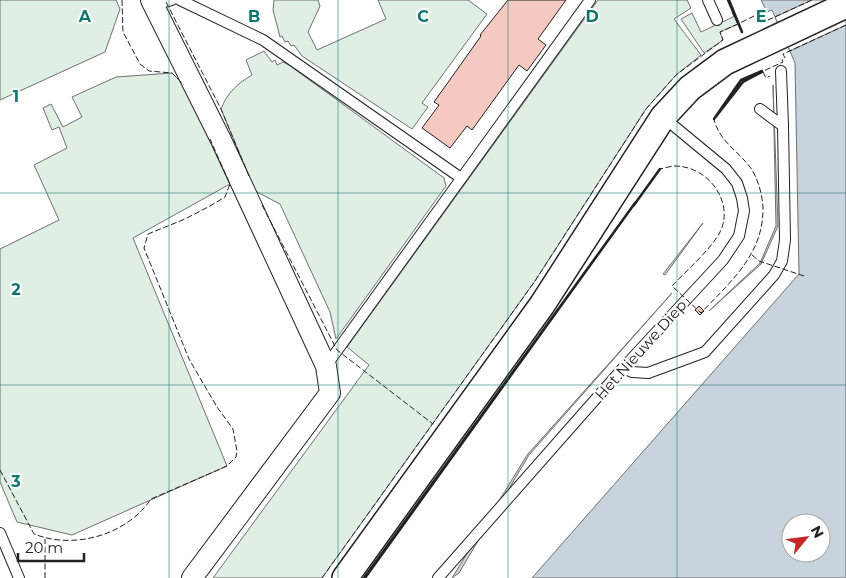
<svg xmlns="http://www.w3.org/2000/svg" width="846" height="578" font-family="Montserrat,sans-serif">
<rect width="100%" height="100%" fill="#fff"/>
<!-- green -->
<g fill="#e0efe3" stroke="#6f6f6f">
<path d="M0,0H116L120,9L105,52L0,100Z"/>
<path d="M274,0H318L320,6L308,32L317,50L386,19L378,0H468L487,14L422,103L428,107L412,129L302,56L294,45L291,46L288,41L285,42L282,36L280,37L273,10Z"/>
<path d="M598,0H687L691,8L674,19L701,55L676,75L646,109L535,281L322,578H213L369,365L347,347Z"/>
<path d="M692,13L701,32L735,16L738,24L720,32L723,40L704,53L681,19Z"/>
<path d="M264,51L272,62L275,60L277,65L283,62L289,65L444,178L446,186L336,339L330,312L280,204L255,191L221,109C227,93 238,83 252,75L246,60Z"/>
<path d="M172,73L187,88L230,184L133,238L227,466L72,535L17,522L0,482V249L59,220L34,165L67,148L59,127L52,130L43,108L51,104L63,127L82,117L72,97L116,77Z"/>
</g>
<!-- water -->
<g fill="#c7d3dd" stroke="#6f6f6f" fill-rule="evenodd">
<path d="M761,0H841L846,11V578H532L799,274L795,63L772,10L767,12ZM791,523H821V553H791Z"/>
<path d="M773,85L778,226L761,264L709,311L760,263L776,226Z"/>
<path d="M703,223L665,275L663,274Z"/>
<path d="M672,293L529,455L459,573L452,578L527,455Z"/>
</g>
<!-- pier -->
<path fill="#fff" stroke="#6f6f6f" d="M812,0H841L846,11V25L790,51L775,17Z"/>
<!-- building -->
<g fill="#f3c9c0" stroke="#222">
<path d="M508,0H566L538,39L546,45L527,71L519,65L472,130L467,126L450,148L422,128L439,105L434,102L481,36L480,35Z"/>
<path d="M699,306L704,311L700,315L695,310Z"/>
</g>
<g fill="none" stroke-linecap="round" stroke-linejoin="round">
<defs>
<g id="service">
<path d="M180,0L263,40L461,178"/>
<path d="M708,0L717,20"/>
<path d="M153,5L172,0"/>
<path d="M781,71L783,126"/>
<path d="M326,366L590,0"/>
<path d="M623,368L632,372L648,373L705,352L774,275L782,261L785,240L783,126L760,109"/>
<path d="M0,533L19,578"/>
<path d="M438,578L623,368L723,260L739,236L744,211L742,198L737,183L726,169L663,117"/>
</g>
<path id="minor" d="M151,0L221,140L326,366L330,393L192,578"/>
<path id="tertiary" d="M345,578L542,305L663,117L690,88L725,62L846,5"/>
</defs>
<!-- service casing -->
<use href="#service" stroke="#222" stroke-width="12"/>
<!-- minor casing -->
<use href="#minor" stroke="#222" stroke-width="22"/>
<!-- tertiary casing -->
<use href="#tertiary" stroke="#222" stroke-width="28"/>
<!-- service -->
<use href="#service" stroke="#fff" stroke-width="10"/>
<!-- minor -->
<use href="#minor" stroke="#fff" stroke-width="20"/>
<!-- tertiary -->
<use href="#tertiary" stroke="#fff" stroke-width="25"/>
<!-- fence -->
<g stroke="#222" stroke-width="1" stroke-dasharray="6 2.5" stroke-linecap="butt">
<path d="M122,0L123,32L140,64L149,71L172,73L184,85"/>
<path d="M166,2L221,109L249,176"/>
<path d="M732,12L738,24L764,11"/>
<path d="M764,12L768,20L812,0"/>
<path d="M763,72L766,78L770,76"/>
<path d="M262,205L337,350L433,424"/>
<path d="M752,255L759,261L804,276"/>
<path d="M0,470L34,534C74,550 127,535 151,499L227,466L236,457L237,451L233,429L217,407L189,359L144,248L148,234L185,219L210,206L225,197L230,184L210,139"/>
<path d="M45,578V539"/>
<path d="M322,578L535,281L646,109L676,75L723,40L720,32L738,24"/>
<path d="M365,578L660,169C665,168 671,166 675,166C709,166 736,204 719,234C709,251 686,271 672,286L701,313C731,281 764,254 763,207C762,194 758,178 750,167C737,150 719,141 714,119L742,81L783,62L782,60L785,58L783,54L846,25"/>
</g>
<!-- wall -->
<g stroke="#222" stroke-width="2.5">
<path d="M728,0L742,32L729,0"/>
<path d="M762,71V72L743,82L714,119L741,80Z"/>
<path d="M634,205L660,169"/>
<path d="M364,578L635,203L365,578"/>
</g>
</g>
<!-- grid -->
<path fill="none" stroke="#0f766e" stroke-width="1" stroke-opacity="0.55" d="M169,0V578M338,0V578M508,0V578M677,0V578M0,193H846M0,385H846"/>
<g text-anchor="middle" stroke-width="4" stroke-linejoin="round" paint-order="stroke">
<!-- street labels -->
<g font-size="15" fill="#222" stroke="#fff">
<text transform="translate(641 350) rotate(-48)" y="5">Het Nieuwe Diep</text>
</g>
</g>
<g font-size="16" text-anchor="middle" font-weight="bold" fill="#0f766e" stroke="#fff" stroke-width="4" stroke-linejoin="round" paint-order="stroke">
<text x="85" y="22">A</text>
<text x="254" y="22">B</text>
<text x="423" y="22">C</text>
<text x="592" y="22">D</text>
<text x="761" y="22">E</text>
<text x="16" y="102">1</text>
<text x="16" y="295">2</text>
<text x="16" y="487">3</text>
</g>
<!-- north arrow -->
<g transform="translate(806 538) rotate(61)"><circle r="24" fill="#ffffff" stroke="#a7a7a7"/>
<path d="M0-4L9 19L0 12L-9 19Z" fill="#c62828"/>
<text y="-8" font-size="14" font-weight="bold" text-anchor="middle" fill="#222222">N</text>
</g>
<!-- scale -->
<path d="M18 553v8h66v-8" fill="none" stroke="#222222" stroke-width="2.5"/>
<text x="25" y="553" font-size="15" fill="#222222" stroke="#ffffff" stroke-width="4" paint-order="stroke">20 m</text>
</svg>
